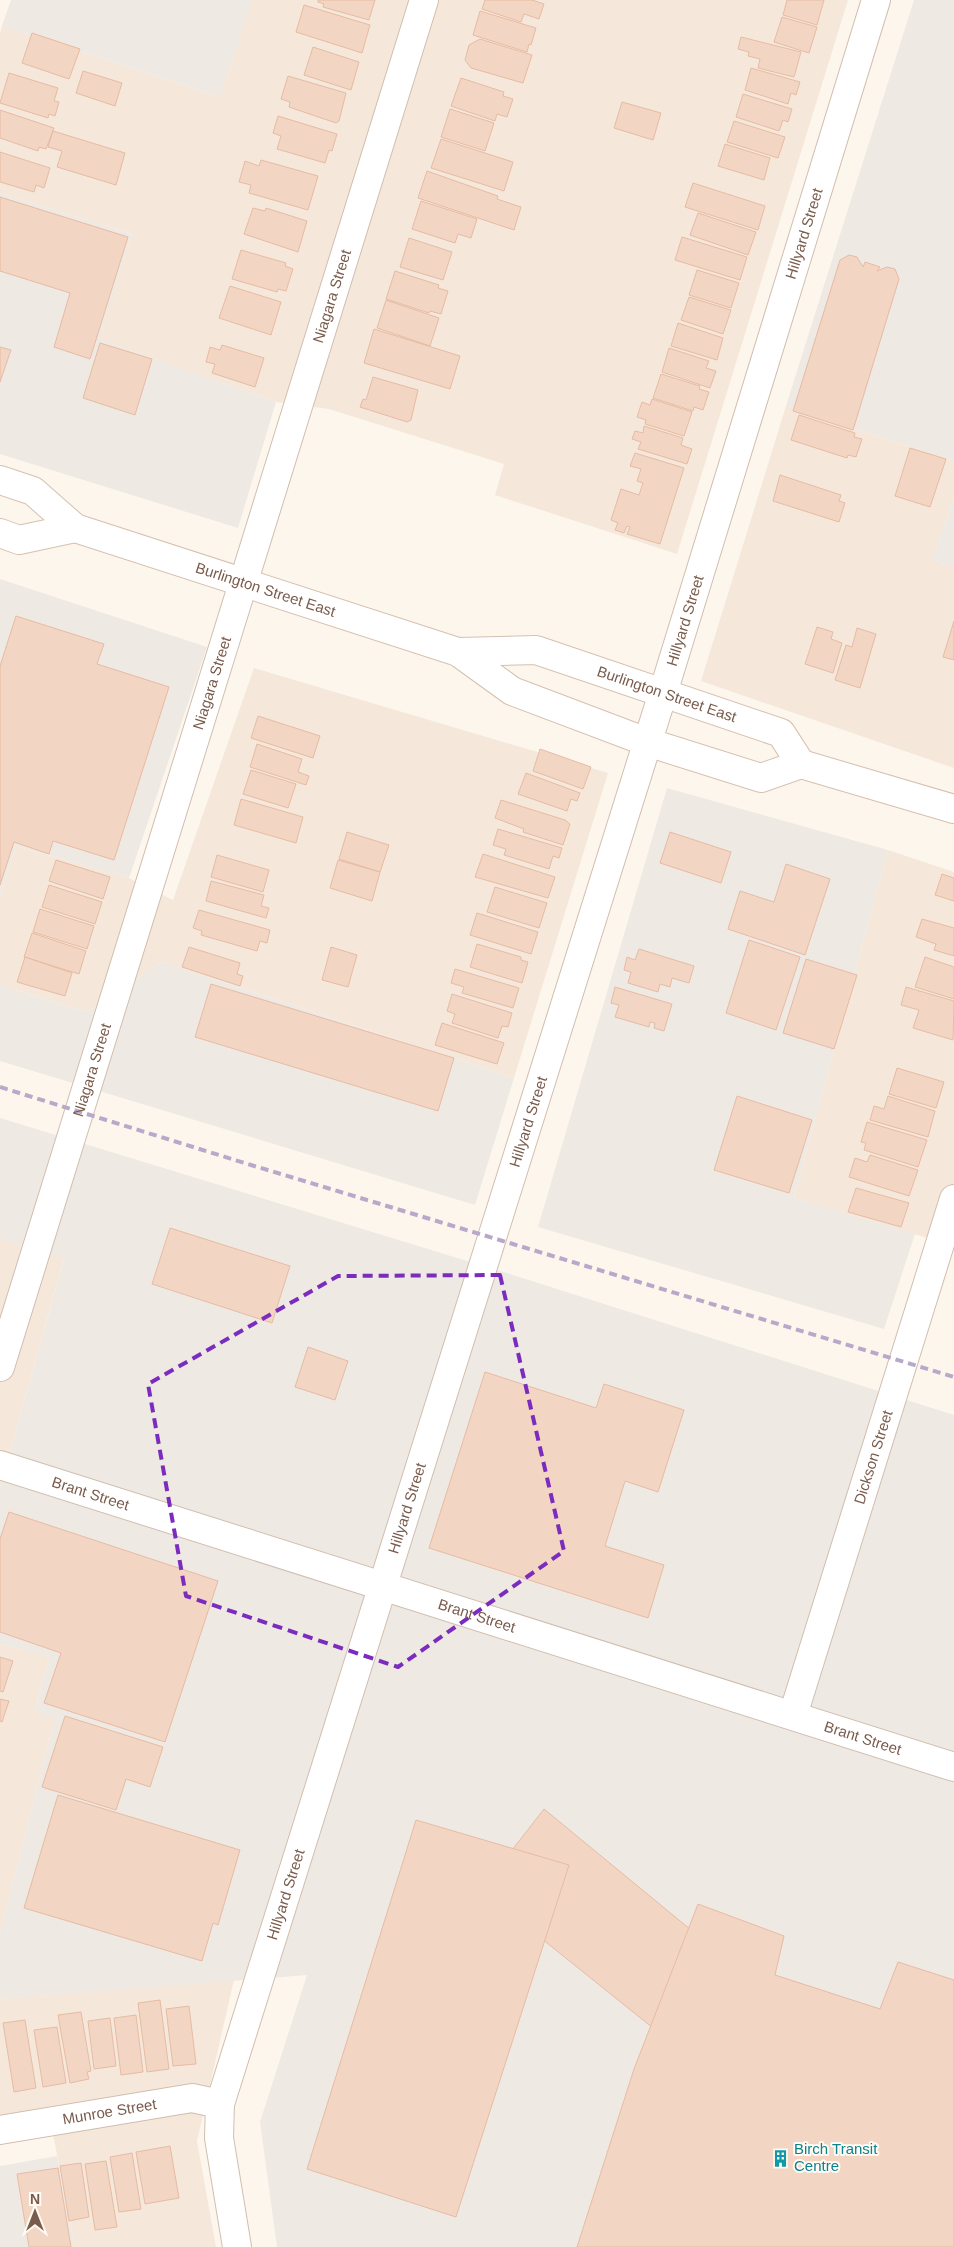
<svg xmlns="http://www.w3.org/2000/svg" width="954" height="2247" font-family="Arial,sans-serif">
<rect width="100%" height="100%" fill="#fdf6ec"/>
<!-- residential -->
<g fill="#f5e8da">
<path d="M252,0H848L677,554L495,495L504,464L329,409L276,402L98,339L132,234L0,193V34L2,26L220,97Z"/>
<path d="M786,406L954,461V496L932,560L954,567V768L701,681Z"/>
<path d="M254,668L608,773L514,1078L162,962L87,1012L0,985V896L16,846L129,878L173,900Z"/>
<path d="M888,850L954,872V1246L794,1198Z"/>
<path d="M0,1239L64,1258L0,1487Z"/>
<path d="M0,1644L49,1656L35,1710L55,1718L0,1933Z"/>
<path d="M234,1980L197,2141L216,2247H75L48,2108L0,2115V1999Z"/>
</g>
<!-- industrial -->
<g fill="#efe9e4">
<path d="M11,0H252L220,97L2,26Z"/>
<path d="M914,0H954V461L786,406Z"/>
<path d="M0,193L132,234L99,339L276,402L238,528L0,454Z"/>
<path d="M954,496V567L932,560Z"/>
<path d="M0,579L207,647L129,878L16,846L0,896Z"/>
<path d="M667,788L888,850L794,1198L915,1234L884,1329L538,1227Z"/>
<path d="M162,962L514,1078L475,1205L0,1061V985L87,1012Z"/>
<path d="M0,1118L513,1275L954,1415V2247H277L260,2122L307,1975L0,1999V1933L55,1718L35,1711L49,1656L0,1644V1487L64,1259L0,1239Z"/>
<path d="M57,2156L75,2247H0V2166Z"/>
</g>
<!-- building -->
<g fill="#f3d5c3" stroke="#e6bba3">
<path d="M318,0H375L369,20L323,7L324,4L318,2Z"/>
<path d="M485,0H532L544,4L539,19L524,14L521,22L482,9Z"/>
<path d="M787,0H824L817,25L783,15Z"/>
<path d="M304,5L370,25L362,53L296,32Z"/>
<path d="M480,11L536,28L531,45L529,44L527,52L473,35Z"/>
<path d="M782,17L817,27L809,53L774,42Z"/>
<path d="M32,33L80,49L69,79L22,63Z"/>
<path d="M741,37L801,52L794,77L758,68L760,59L748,56L749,52L738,49Z"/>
<path d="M480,39L532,55L523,83L471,68L465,60L469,45Z"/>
<path d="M313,47L359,62L351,90L304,75Z"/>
<path d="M751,68L800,82L796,95L791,93L788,104L745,90Z"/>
<path d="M83,71L122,83L115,106L76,93Z"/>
<path d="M9,73L58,88L54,101L59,102L55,116L49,114L48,118L0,103Z"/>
<path d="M288,76L346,93L339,121L336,123L289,107L290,102L281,99Z"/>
<path d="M461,78L504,92L503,96L513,99L507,117L497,114L495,121L451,106Z"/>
<path d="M743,94L792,109L788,122L783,120L779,131L736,117Z"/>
<path d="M622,102L661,113L653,140L614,128Z"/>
<path d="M450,109L494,123L485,151L441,137Z"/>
<path d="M0,110L54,128L46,149L39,147L38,151L0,138Z"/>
<path d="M278,116L337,134L332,151L329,150L325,163L277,149L281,136L273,133Z"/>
<path d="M734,121L785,137L778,158L727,142Z"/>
<path d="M53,131L125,153L116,185L57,167L62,151L48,147Z"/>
<path d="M441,139L513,162L504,191L431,168Z"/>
<path d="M725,144L770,158L764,180L718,166Z"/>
<path d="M0,152L50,168L44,188L36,185L34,192L0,182Z"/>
<path d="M261,160L318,176L308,210L249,193L251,185L239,182L245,161L259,166Z"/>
<path d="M427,171L498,196L497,199L521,207L514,230L418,198Z"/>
<path d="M693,183L765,206L758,230L685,207Z"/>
<path d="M0,197L128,237L90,359L54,347L70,293L0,271Z"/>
<path d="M421,201L477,219L471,238L458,234L455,243L412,229Z"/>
<path d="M253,208L265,211L266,208L307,221L298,252L244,234Z"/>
<path d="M698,213L756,232L748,255L690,235Z"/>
<path d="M682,237L747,257L740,280L675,260Z"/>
<path d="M409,238L452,252L443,280L400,267Z"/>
<path d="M241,250L286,263L285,266L293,269L286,291L278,289L277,292L232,279Z"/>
<path d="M849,255L857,257L863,267L865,262L880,267L877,271L887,267L895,269L899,279L853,430L793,411L840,260Z"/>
<path d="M697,270L739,283L731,308L689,295Z"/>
<path d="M395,271L439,285L438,288L448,291L441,314L430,311L429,313L386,299Z"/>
<path d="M230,286L281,302L271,335L219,318Z"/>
<path d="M689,297L731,310L723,334L681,320Z"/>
<path d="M386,300L439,318L430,346L377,328Z"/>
<path d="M678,323L723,338L717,360L671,346Z"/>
<path d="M374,329L460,356L450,389L364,363Z"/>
<path d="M100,343L152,359L135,415L83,398Z"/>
<path d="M222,345L264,358L255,387L212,373L215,364L206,362L210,347L220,350Z"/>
<path d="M0,347L11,350L0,382Z"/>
<path d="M669,348L709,361L706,368L716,371L710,388L662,372Z"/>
<path d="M661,374L700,386L699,389L709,392L703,410L694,407L693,411L653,398Z"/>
<path d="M373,377L418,390L411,420L407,422L360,407L363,399L366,400Z"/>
<path d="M652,399L692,412L684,436L645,424L646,420L637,417L642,402L650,405Z"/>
<path d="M799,415L855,433L854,437L862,439L856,457L848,455L847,458L791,440Z"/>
<path d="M644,426L683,438L681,445L692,449L687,464L638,449L641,442L632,439L635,431L643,433Z"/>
<path d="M910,448L946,459L930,507L895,496Z"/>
<path d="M635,453L684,468L660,544L627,534L630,527L627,526L624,533L615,530L618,523L611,520L621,489L639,495L643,483L637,481L641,469L630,466Z"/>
<path d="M780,475L841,495L839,501L845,503L839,522L773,501Z"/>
<path d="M16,616L104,644L97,664L169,687L114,860L53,841L49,854L14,842L0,885V666Z"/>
<path d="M954,621V660L943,657Z"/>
<path d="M817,627L833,632L831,639L842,643L833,673L805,664Z"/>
<path d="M857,628L876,634L860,688L835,680L846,645L852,647Z"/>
<path d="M258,716L320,736L313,758L251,738Z"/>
<path d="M257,744L302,759L298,772L309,776L306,785L250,767Z"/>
<path d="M540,749L591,767L583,789L533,771Z"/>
<path d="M251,770L296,784L288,808L243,794Z"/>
<path d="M526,773L580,793L577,801L571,799L567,811L518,794Z"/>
<path d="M241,799L303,817L296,843L234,825Z"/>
<path d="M501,800L565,820L570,824L563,845L523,832L524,829L495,818Z"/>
<path d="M498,829L562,848L559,858L553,856L549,869L504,855L506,849L493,845Z"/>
<path d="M347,832L389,845L380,872L339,859Z"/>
<path d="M670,832L731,852L721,883L660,863Z"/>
<path d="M483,854L555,877L548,898L475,877Z"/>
<path d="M217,855L269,870L263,892L211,877Z"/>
<path d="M56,860L110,877L103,899L49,881Z"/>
<path d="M338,860L380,872L372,901L330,888Z"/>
<path d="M786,864L830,879L805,955L728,929L740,891L774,902Z"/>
<path d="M942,874L954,878V901L935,895Z"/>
<path d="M211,881L264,895L261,906L269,908L266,918L206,901Z"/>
<path d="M49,885L102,902L95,924L42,907Z"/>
<path d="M495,887L547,903L539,928L487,912Z"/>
<path d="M40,909L94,926L87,949L33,932Z"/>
<path d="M199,910L270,930L267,943L260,941L257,951L201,935L202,931L193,928Z"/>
<path d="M477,913L538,932L531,954L470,935Z"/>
<path d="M922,919L954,928V956L934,950L936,944L916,937Z"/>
<path d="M32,933L86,951L79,974L24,957Z"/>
<path d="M749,940L800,957L776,1030L726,1013Z"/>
<path d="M477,944L521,957V960L528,962L522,983L470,967Z"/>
<path d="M189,947L240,963L237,974L243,976L240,986L182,967Z"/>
<path d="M331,947L357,955L348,987L322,980Z"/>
<path d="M639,949L694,966L689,983L672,978L670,987L660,984L658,992L628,983L631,972L624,970L627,957L635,960Z"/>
<path d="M25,957L72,973L65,996L17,982Z"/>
<path d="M925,957L954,967V999L915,987Z"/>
<path d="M806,959L857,975L834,1049L783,1033Z"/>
<path d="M455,969L519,988L513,1008L462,993L464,987L451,983Z"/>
<path d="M211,984L454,1058L438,1111L195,1037Z"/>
<path d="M615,987L672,1004L664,1031L654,1028L655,1023L650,1022L649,1027L615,1017L619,1005L611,1003Z"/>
<path d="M906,987L954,1001L953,1040L913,1028L919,1010L901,1005Z"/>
<path d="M452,994L512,1013L508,1027L502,1026L498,1038L452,1023L455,1014L447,1011Z"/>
<path d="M442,1023L504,1043L497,1064L435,1045Z"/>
<path d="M897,1068L944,1082L936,1108L889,1094Z"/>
<path d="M737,1096L812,1120L789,1193L714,1170Z"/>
<path d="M888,1096L935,1111L928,1137L870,1120L874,1106L884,1109Z"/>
<path d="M867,1122L927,1140L918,1167L864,1150L866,1143L861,1142Z"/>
<path d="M870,1155L918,1170L909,1196L849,1177L855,1158L867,1162Z"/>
<path d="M856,1188L909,1203L901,1227L848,1212Z"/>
<path d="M170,1228L290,1266L272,1323L152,1284Z"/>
<path d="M308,1347L348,1361L335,1400L295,1387Z"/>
<path d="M485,1372L596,1408L604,1384L684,1410L658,1492L625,1481L605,1546L664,1565L648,1618L429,1548Z"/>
<path d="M9,1512L218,1581L165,1742L44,1703L61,1653L0,1632V1539Z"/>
<path d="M0,1657L13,1661L3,1692L0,1691Z"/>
<path d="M0,1699L9,1701L2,1722L0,1721Z"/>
<path d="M65,1716L163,1747L150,1787L126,1779L116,1810L42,1787Z"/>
<path d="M58,1795L240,1850L218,1925L213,1923L202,1961L24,1908Z"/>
<path d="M544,1809L860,2069L800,2146L481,1890Z"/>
<path d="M416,1820L569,1865L456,2217L307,2169Z"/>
<path d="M698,1904L784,1936L775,1975L880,2009L898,1962L954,1980V2247H577L634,2069Z"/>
<path d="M160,2000L169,2069L147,2072L138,2003Z"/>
<path d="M189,2006L196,2064L173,2066L166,2009Z"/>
<path d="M81,2012L91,2071L87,2072L89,2079L70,2083L58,2015Z"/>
<path d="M136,2015L143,2072L121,2075L114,2018Z"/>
<path d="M110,2018L116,2066L94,2069L88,2021Z"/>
<path d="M25,2020L36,2088L14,2092L3,2023Z"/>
<path d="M57,2027L66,2083L43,2087L34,2030Z"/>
<path d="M170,2146L179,2198L145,2204L136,2152Z"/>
<path d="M132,2153L141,2209L119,2212L110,2157Z"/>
<path d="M106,2161L117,2227L95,2230L85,2164Z"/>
<path d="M81,2163L89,2217L69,2221L60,2166Z"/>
<path d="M58,2168L71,2247H29L17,2174Z"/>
</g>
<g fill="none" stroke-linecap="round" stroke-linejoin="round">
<defs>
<g id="minor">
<path id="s1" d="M0,1367L424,0"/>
<path id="s2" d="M0,1465L954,1767"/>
<path id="s3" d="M793,1715L954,1199"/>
<path id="s4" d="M0,2130L192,2098L220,2104"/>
<path id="s5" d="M237,2247L219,2138L220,2104L663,693L876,0"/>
</g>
<g id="secondary">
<path id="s6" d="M0,480L33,491L75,528L458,652L512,691L647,742L761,778L801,764L954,809"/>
<path d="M0,533L19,540L75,528"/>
<path id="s7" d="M458,652L536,650L781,733L801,764"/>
</g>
</defs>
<!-- minor casing -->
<use href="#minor" stroke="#d1beb0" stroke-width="30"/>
<!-- secondary casing -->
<use href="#secondary" stroke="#d6c0b0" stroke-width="30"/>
<!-- minor -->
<use href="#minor" stroke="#fff" stroke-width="28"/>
<!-- secondary -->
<use href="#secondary" stroke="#fff" stroke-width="28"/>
<!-- rail -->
<path stroke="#b9a8c9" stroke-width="4" stroke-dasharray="8 5" stroke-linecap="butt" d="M0,1087L251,1165L954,1377"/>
</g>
<!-- marked area -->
<path fill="none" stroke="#7b2cbf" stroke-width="4" stroke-dasharray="10 6" stroke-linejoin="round" d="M500,1275L564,1551L398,1667L186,1596L148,1384L338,1276Z"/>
<!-- icons -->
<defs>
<symbol id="building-bare" viewBox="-9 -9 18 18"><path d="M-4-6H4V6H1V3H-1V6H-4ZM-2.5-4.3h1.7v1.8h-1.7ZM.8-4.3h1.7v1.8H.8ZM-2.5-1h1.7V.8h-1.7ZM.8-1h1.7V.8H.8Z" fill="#0f9aa8" stroke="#fffaf3" stroke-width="2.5" paint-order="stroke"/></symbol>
</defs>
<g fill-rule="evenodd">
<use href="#building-bare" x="768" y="2146" width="25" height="25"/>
</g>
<g text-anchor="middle" stroke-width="4" stroke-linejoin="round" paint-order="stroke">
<!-- street labels -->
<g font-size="15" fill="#7a5c4d" stroke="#fffaf3">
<text dy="5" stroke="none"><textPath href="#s5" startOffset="2104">Hillyard Street</textPath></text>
<text dy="5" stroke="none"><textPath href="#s1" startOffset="1121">Niagara Street</textPath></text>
<text dy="5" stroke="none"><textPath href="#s6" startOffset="291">Burlington Street East</textPath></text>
<text dy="5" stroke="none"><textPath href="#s5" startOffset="1699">Hillyard Street</textPath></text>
<text dy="5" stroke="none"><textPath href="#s1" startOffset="716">Niagara Street</textPath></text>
<text dy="5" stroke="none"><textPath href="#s7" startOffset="216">Burlington Street East</textPath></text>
<text dy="5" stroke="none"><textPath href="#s1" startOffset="311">Niagara Street</textPath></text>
<text dy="5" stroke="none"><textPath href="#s5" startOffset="1174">Hillyard Street</textPath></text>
<text dy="5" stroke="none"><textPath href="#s3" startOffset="270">Dickson Street</textPath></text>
<text dy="5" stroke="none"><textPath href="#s2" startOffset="95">Brant Street</textPath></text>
<text dy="5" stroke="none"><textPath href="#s5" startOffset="769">Hillyard Street</textPath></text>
<text dy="5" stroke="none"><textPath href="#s2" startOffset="500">Brant Street</textPath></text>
<text dy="5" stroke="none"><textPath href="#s2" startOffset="905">Brant Street</textPath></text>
<text dy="5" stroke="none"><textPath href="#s5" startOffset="364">Hillyard Street</textPath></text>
<text dy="5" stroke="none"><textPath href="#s4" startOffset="111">Munroe Street</textPath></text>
</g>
<!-- culture labels -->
<g font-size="15" fill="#0d838f" stroke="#fffaf3" text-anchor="start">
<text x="794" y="2154">Birch Transit<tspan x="794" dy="17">Centre</tspan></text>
</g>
</g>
<!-- north arrow -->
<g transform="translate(35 2212)" stroke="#fffaf3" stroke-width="4" paint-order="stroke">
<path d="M0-4L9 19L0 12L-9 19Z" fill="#7a5c4d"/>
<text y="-8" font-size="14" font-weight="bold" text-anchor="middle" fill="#7a5c4d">N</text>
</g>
</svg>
